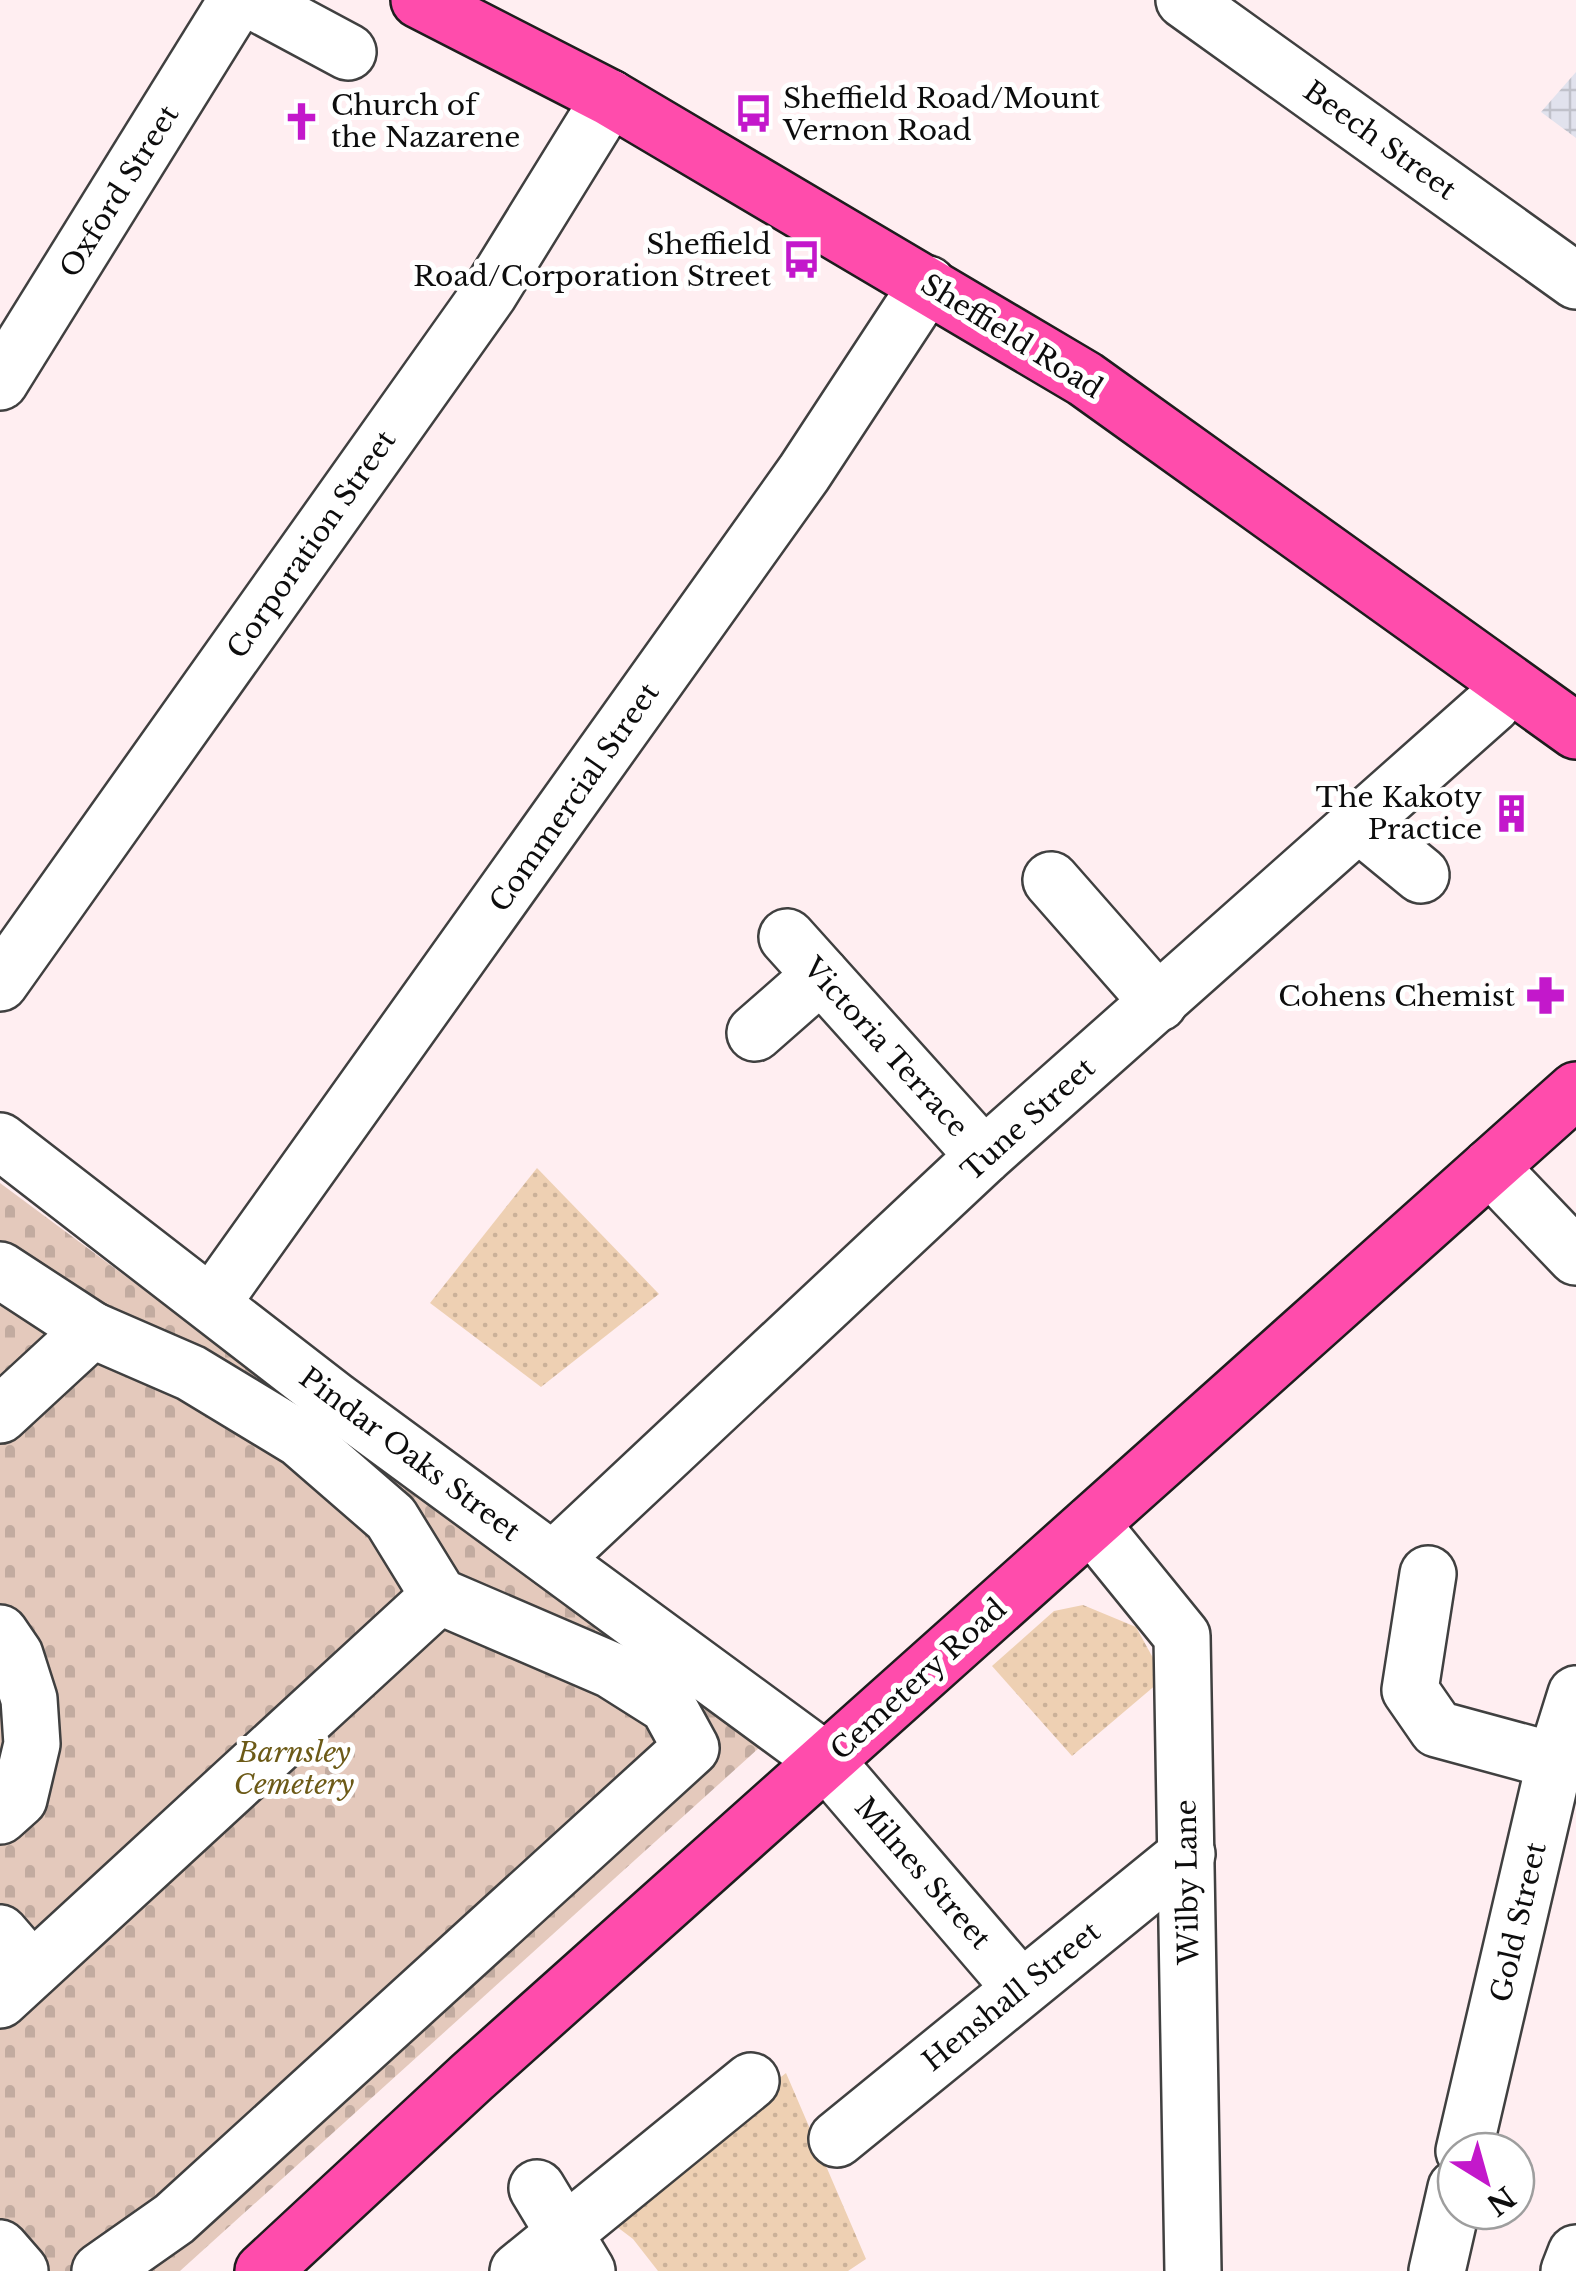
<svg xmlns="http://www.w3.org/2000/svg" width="1576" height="2271" font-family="'Libre Baskerville',serif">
<defs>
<pattern id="industrial-grid" width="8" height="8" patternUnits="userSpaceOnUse" patternTransform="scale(2.5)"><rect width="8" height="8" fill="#e1e2ed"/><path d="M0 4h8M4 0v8" fill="none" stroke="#c0c1ca"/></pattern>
<pattern id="grass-dots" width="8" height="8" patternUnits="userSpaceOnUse" patternTransform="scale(2.5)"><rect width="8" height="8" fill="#eed0b3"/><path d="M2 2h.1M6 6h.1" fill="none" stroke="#cbb199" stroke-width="1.8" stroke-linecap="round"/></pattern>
<pattern id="cemetery-stones" width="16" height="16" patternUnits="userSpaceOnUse" patternTransform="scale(2.5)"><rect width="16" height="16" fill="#e4c9bc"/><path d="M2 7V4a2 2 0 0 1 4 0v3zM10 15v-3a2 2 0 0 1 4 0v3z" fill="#c2aba0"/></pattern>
</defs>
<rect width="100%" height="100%" fill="#ffeef1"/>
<!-- industrial -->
<path fill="url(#industrial-grid)" d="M1576,72V138L1541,112Z"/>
<!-- grass -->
<g fill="url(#grass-dots)">
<path d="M537,1168L659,1294L541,1387L430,1303Z"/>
<path d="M1083,1605L1136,1627L1164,1678L1072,1756L992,1666L1054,1611Z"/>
<path d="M786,2073L866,2259L848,2271H658L633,2239L604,2217Z"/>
</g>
<!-- cemetery -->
<path fill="url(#cemetery-stones)" d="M0,1183L760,1747L180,2271H0Z"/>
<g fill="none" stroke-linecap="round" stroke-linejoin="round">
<defs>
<g id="minor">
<path d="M251,0L348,52"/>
<path d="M1184,0L1576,281"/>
<path d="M0,382L237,0"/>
<path d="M1359,824L1421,875"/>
<path d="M1051,880L1159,1003"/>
<path d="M787,937L984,1156"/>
<path d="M0,983L489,294L610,98"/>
<path d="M755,1033L821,975"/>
<path d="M0,1141L336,1401L826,1761L1020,1987"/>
<path d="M1490,1167L1576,1257"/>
<path d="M0,1270L92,1330L0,1415"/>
<path d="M212,1303L804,473L928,284"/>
<path d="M92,1330L191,1373L300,1439L391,1518L439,1596L611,1670L668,1706L691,1748L174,2219L100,2271"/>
<path d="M1091,1524L1182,1636L1193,2271"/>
<path d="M553,1560L984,1156L1492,705L1508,684"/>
<path d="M1428,1574L1410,1690L1437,1729L1555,1761"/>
<path d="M0,1633L15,1655L29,1699L32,1744L19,1799L0,1816"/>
<path d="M0,1933L32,1970"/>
<path d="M0,2000L439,1596"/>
<path d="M837,2139L1187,1854"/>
<path d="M1464,2151L1555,1761L1576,1694"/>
<path d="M537,2188L587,2271"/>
<path d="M0,2248L20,2271"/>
<path d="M518,2271L751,2081"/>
<path d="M1437,2271L1456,2188"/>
<path d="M1569,2271L1576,2253"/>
</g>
<g id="highway">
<path d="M419,0L610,98L1085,379L1576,731"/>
<path d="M263,2271L472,2077L1576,1090"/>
</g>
</defs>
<!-- minor casing -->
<use href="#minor" stroke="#404040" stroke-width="60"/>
<!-- highway casing -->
<use href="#highway" stroke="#1e1e1e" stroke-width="60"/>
<!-- minor -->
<use href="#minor" stroke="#fff" stroke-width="55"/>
<!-- highway -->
<use href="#highway" stroke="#ff4cac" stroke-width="55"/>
</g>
<!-- icons -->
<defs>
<symbol id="bus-bare" viewBox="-9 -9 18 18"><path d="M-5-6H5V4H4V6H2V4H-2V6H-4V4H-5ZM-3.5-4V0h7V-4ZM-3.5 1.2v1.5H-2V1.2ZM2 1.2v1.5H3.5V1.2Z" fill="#c318cb" stroke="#fff" stroke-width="2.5" paint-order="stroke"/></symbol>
<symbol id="church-bare" viewBox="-9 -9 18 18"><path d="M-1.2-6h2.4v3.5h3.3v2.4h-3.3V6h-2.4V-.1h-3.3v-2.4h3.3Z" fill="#c318cb" stroke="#fff" stroke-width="2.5" paint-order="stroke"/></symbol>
<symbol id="building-bare" viewBox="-9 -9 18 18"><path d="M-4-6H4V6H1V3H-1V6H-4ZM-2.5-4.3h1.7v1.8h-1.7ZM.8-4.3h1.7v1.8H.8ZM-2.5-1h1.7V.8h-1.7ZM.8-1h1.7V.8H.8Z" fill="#c318cb" stroke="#fff" stroke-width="2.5" paint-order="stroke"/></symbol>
<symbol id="pharmacy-bare" viewBox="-9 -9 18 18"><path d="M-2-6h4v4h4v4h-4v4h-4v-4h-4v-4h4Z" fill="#c318cb" stroke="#fff" stroke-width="2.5" paint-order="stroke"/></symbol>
</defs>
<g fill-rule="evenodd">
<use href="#bus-bare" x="726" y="86" width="55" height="55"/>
<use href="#church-bare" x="274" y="94" width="55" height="55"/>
<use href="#bus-bare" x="774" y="232" width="55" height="55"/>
<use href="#building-bare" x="1484" y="786" width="55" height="55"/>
<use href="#pharmacy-bare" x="1518" y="968" width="55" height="55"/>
</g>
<g text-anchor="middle" stroke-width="10" stroke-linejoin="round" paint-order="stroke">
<!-- poi labels -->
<g font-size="28" fill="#0d0d0d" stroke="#fff" text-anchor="end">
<text x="783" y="108" text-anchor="start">Sheffield Road/Mount<tspan x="783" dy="32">Vernon Road</tspan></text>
<text x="331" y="115" text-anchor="start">Church of<tspan x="331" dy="32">the Nazarene</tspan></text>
<text x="771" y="254">Sheffield<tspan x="771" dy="32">Road/Corporation Street</tspan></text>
<text x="1482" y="807">The Kakoty<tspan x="1482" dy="32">Practice</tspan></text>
<text x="1515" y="1006">Cohens Chemist</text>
</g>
<!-- street labels -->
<g font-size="28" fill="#0d0d0d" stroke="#fff">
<text transform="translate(1380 140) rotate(36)" y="10">Beech Street</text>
<text transform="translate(119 191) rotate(-58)" y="10">Oxford Street</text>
<text transform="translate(1012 336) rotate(32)" y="10">Sheffield Road</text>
<text transform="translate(311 544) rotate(-55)" y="10">Corporation Street</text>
<text transform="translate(574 797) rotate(-55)" y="10">Commercial Street</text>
<text transform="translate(886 1047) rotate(48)" y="10">Victoria Terrace</text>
<text transform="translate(1028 1119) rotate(-42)" y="10">Tune Street</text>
<text transform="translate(410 1454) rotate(37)" y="10">Pindar Oaks Street</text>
<text transform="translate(918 1679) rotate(-42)" y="10">Cemetery Road</text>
<text transform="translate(923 1873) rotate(49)" y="10">Milnes Street</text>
<text transform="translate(1187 1882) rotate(-91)" y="10">Wilby Lane</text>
<text transform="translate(1518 1922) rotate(-77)" y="10">Gold Street</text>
<text transform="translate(1011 1996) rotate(-39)" y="10">Henshall Street</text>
</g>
<!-- park labels -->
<g font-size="28" font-style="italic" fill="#6c5a17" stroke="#fff">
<text x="294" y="1762">Barnsley<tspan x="294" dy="32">Cemetery</tspan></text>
</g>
</g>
<!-- north arrow -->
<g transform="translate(1486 2181) rotate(143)"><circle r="48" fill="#ffffff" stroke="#9e9e9e" stroke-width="2.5"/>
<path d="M0-8L18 38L0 25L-18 38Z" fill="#c318cb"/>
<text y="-15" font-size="28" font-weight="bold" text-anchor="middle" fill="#0d0d0d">N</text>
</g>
</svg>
